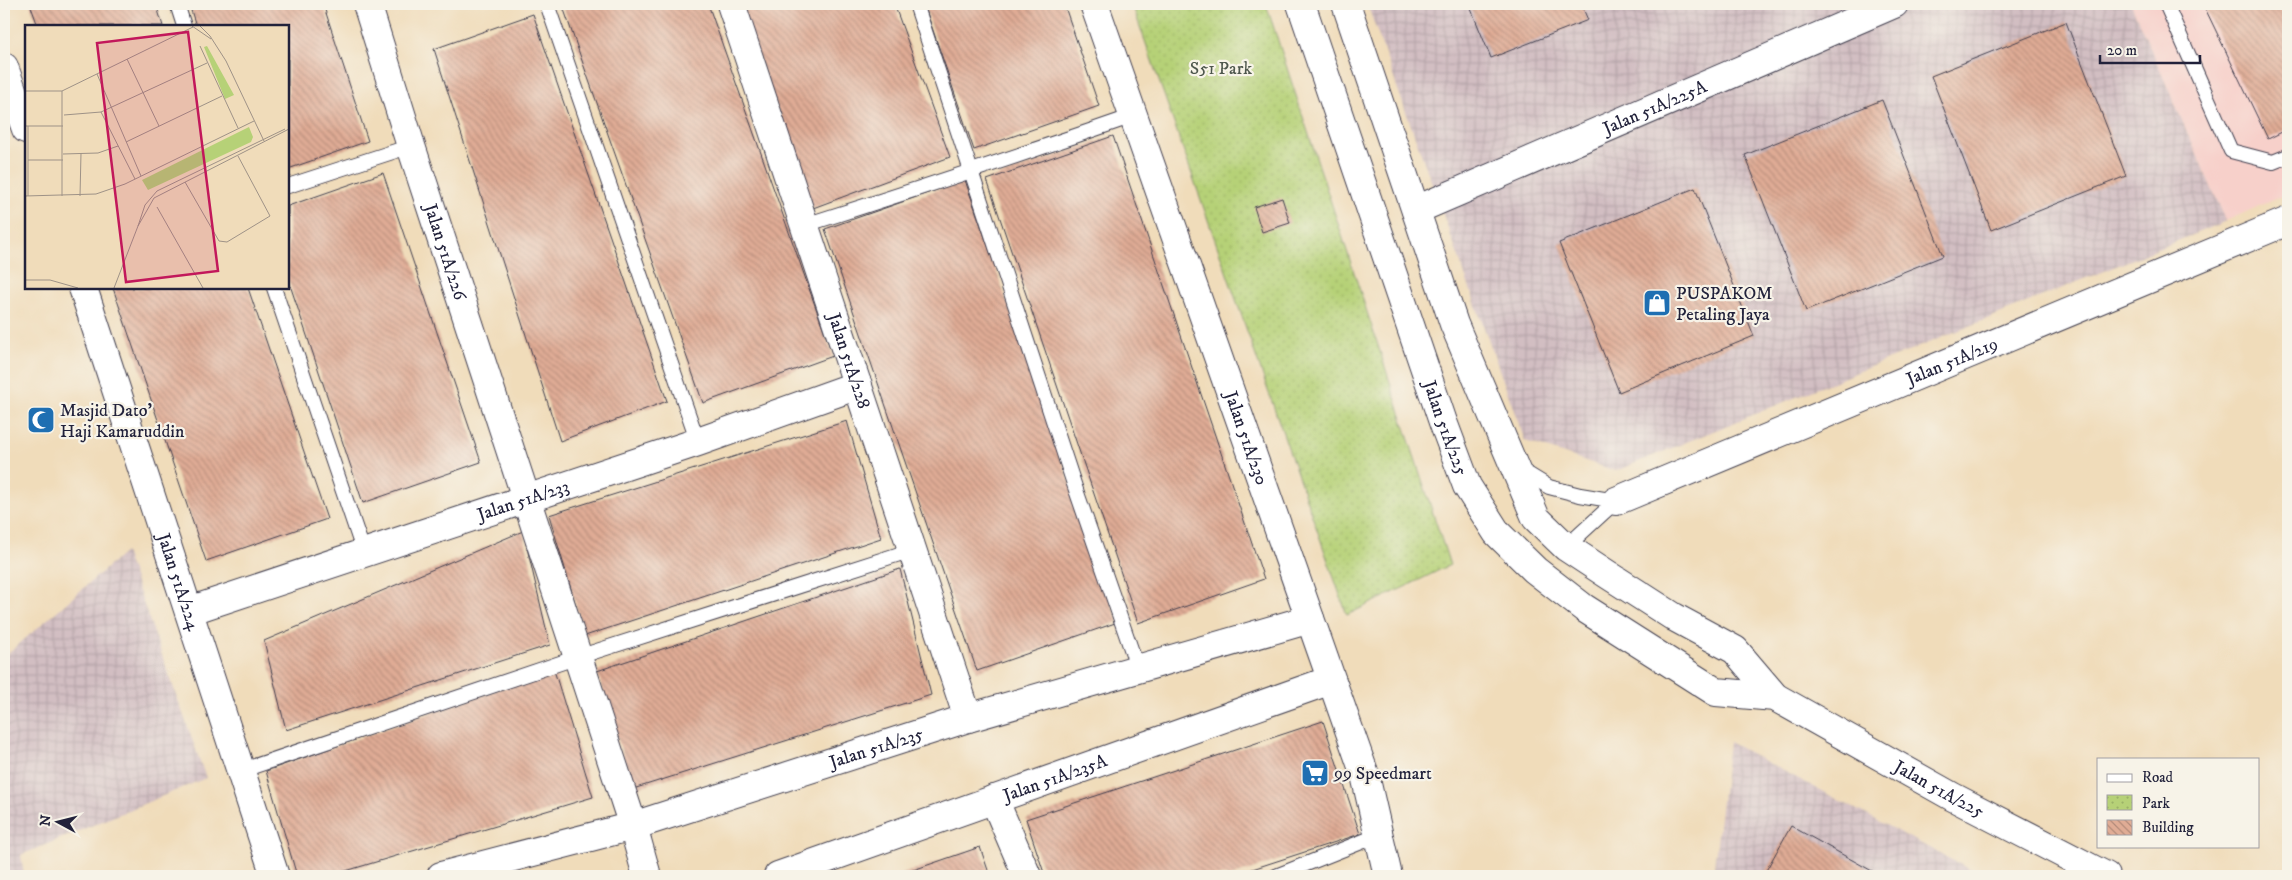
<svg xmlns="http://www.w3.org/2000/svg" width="2292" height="880" font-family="'IM FELL DW Pica',serif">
<defs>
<pattern id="industrial-grid" width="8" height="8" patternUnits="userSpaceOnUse" patternTransform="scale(1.25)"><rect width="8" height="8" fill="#d2bec2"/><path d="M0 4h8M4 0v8" fill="none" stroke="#b4a3a8"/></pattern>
<pattern id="park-dots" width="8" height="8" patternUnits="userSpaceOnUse" patternTransform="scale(1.25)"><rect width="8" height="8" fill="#b6d177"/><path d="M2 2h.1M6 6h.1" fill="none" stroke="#9cb368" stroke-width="1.8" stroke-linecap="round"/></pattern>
<pattern id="building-back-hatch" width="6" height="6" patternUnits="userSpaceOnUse" patternTransform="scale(1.25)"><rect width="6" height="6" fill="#e0ac95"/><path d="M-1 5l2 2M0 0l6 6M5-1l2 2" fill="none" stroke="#b58c7b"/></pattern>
</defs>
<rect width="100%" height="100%" fill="#f7f3e8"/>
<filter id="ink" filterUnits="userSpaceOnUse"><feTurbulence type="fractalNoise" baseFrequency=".02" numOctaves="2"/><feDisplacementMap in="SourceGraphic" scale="10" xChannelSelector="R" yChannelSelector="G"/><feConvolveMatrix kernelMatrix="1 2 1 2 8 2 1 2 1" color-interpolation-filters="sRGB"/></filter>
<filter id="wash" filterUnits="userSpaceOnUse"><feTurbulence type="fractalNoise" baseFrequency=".0096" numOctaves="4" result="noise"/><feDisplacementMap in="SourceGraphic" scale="20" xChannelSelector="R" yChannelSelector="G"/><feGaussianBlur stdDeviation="1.12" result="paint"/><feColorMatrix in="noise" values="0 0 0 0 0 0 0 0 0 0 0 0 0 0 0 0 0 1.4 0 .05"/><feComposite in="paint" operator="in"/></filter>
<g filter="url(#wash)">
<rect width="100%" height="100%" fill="#f0dcba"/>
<!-- built -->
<path fill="#f7d0ca" d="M2131,4H2288V193L2226,221Z"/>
<!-- industrial -->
<g fill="url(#industrial-grid)">
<path d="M1367,4H2131L2226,221L1616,471L1525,441Z"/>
<path d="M125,552L206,778L21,855L24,876H4V657Z"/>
<path d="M1729,742L1982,876H1713Z"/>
</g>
<!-- park -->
<path fill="url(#park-dots)" stroke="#6c7a59" d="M1132,4H1266L1450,565L1347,615Z"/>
<g id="blocks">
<!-- building -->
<g fill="url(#building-back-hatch)">
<path d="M30,4H156L163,26H38Z"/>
<path d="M189,4H323L368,141L288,169V26H196Z"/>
<path d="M562,4H708L833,356L703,403Z"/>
<path d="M739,4H894L950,157L813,208Z"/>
<path d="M924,4H1064L1099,106L974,150Z"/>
<path d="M1469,4H1581L1588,20L1491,58Z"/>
<path d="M2203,4H2288V129L2268,139Z"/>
<path d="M533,14L667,401L560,441L434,49Z"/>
<path d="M2066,22L2126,176L1991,230L1931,76Z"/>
<path d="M1882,100L1943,256L1806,311L1745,155Z"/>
<path d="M1113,136L1264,579L1138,623L987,180Z"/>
<path d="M383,173L481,462L363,503L288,279V206Z"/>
<path d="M965,180L1118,622L977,671L825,229Z"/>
<path d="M1695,188L1754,336L1619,392L1559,243Z"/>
<path d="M1282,198L1290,223L1262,232L1254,207Z"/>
<path d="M113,288H248L327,519L206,561Z"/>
<path d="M847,421L881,538L585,636L549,515Z"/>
<path d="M523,531L550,645L286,730L264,641Z"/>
<path d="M900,569L931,695L633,789L597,671Z"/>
<path d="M554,670L593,797L329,876H297L266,771Z"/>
<path d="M1323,721L1360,834L1231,876H1045L1026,819Z"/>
<path d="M1791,826L1881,876H1763Z"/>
<path d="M980,847L990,876H896Z"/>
</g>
</g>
</g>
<g filter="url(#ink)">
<use href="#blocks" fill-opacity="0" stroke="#413e4e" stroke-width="1"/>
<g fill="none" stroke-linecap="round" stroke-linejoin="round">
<defs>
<g id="lane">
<path d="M177,4L184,26"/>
<path d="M547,4L698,442"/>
<path d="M916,4L1075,487L1138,669"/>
<path d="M2166,4L2231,151L2273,162L2288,156"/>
<path d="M288,186L411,146"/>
<path d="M805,225C915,190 1024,154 1133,116"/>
<path d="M274,288L364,553"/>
<path d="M1518,468L1549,487L1580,495L1616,501"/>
<path d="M1566,547L1616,501"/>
<path d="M240,771L578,657L912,550"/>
<path d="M1276,876L1379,835"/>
</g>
<g id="street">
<path id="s1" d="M367,4L411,146L633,826L647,876"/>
<path id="s2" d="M731,4L968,718"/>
<path id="s3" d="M1094,4L1365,775L1388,876"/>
<path d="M4,67L26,129"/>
<path id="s4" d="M1416,210L1894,4"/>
<path id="s5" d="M83,288L275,876"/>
<path id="s6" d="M1616,501L2288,221"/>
<path id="s7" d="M189,611L698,442L858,385"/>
<path d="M994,799L1027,876"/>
<path id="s8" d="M441,876L633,826L968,718L1310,619"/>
<path id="s9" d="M778,876L1331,680"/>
</g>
<g id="secondary">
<path id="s10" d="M1301,4L1443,422L1467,486L1497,533L1535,570L1584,608L1716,692L1775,697"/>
<path id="s11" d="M1346,4L1454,324L1536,518L1566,547L1607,574L1674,617L1735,650L1775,697L1953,797L2106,876"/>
</g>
</defs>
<!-- lane casing -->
<use href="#lane" stroke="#413e4e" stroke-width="16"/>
<!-- street casing -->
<use href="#street" stroke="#413e4e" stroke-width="30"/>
<!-- secondary casing -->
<use href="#secondary" stroke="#413e4e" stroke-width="30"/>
<!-- lane -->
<use href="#lane" stroke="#fff" stroke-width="14"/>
<!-- street -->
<use href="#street" stroke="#fff" stroke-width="28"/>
<!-- secondary -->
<use href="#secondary" stroke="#fff" stroke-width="28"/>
</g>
</g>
<!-- icons -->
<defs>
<symbol id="shop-square" viewBox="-11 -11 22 22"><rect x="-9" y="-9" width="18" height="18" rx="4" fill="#1f6fb2" stroke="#f7f3e8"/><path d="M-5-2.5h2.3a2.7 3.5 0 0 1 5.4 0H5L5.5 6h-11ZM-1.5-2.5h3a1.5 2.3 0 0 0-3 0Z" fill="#fff"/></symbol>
<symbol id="mosque-square" viewBox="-11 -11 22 22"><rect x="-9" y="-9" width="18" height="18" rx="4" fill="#1f6fb2" stroke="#f7f3e8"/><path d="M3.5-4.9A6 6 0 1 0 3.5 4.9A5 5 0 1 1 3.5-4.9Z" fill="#fff"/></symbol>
<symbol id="supermarket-square" viewBox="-11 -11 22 22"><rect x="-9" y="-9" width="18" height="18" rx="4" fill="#1f6fb2" stroke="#f7f3e8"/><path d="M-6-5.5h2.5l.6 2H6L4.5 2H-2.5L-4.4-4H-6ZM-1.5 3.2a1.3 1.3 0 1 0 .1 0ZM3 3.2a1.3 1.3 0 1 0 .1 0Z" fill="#fff"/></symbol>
</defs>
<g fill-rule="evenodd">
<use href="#shop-square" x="1641" y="287" width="32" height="32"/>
<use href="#mosque-square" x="25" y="404" width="32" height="32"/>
<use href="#supermarket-square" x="1299" y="757" width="32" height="32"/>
</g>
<g text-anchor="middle" stroke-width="4.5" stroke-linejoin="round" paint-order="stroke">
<!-- park labels -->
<g font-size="18" fill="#4e574d" stroke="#f7f3e8">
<text x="1221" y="74">S51 Park</text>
</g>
<!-- street labels -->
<g font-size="18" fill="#22223b" stroke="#f7f3e8">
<text dy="6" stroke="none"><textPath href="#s4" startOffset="260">Jalan 51A/225A</textPath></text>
<text dy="6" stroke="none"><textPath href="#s1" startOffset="260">Jalan 51A/226</textPath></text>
<text dy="6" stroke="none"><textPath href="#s2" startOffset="376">Jalan 51A/228</textPath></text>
<text dy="6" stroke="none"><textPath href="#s6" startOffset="364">Jalan 51A/219</textPath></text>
<text dy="6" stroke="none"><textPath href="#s10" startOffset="448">Jalan 51A/225</textPath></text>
<text dy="6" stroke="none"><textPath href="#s3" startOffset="460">Jalan 51A/230</textPath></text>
<text dy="6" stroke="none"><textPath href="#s7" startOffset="352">Jalan 51A/233</textPath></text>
<text dy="6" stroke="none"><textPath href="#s5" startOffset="309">Jalan 51A/224</textPath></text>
<text dy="6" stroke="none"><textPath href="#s8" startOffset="454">Jalan 51A/235</textPath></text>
<text dy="6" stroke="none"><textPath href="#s9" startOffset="294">Jalan 51A/235A</textPath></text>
<text dy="6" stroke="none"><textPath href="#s11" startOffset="1038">Jalan 51A/225</textPath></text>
</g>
<!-- poi labels -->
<g font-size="18" fill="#22223b" stroke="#f7f3e8" text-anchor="start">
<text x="1676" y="299">PUSPAKOM<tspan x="1676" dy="21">Petaling Jaya</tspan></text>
<text x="60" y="416">Masjid Dato'<tspan x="60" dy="21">Haji Kamaruddin</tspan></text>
<text x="1334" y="779">99 Speedmart</text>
</g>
</g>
<!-- overview -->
<g transform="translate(25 25)">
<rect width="264" height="264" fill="#f0dcba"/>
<path d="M182,21L209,70L200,74L179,22ZM224,102L228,112L226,117L123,165L117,155Z" fill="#b6d177"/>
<path fill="none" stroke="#9e9287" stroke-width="1" d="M167,1L186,14M175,1L185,11L201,36L239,116M175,21L213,103M102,34L134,101M72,49L116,151M0,66H37L168,2M76,87L110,154M39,90L76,87L182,38M0,101H38M3,101V171M101,117L197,71M38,129L73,128L93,121M3,135H38M160,157L194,216L202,217L245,191L213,131M0,171L71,169L100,159L229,96M37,171V66M55,171L56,128M132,182L178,263M113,201L120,180L132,166L260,104M0,255H25L53,263M89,263L113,201L129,173L264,104"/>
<path fill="#c2185b" fill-opacity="0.15" stroke="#c2185b" stroke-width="2.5" d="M163,7L193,246L101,257L72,18Z"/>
<rect width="264" height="264" fill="none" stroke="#22223b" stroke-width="2.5"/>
</g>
<!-- margin -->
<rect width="2292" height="880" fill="none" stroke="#f7f3e8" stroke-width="20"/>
<!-- legend -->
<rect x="2097" y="758" width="162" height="90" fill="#f7f3e8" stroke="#a29fa3"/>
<rect x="2107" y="774" width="25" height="8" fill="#ffffff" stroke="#a29fa3"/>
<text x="2142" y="782" font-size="15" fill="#22223b">Road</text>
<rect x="2107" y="795" width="25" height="15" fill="url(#park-dots)" stroke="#a29fa3"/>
<text x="2142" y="808" font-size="15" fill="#22223b">Park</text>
<rect x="2107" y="820" width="25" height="15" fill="url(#building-back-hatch)" stroke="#a29fa3"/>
<text x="2142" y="832" font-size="15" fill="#22223b">Building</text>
<!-- north arrow -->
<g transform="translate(58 822) rotate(277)" stroke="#f7f3e8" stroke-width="4" paint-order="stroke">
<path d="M0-4L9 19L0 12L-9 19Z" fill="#22223b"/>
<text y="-8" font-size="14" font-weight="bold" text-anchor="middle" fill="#22223b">N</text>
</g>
<!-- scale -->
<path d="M2100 55v8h100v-8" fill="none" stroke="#22223b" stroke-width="2.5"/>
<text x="2107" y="55" font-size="15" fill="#22223b" stroke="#f7f3e8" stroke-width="4" paint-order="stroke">20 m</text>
</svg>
